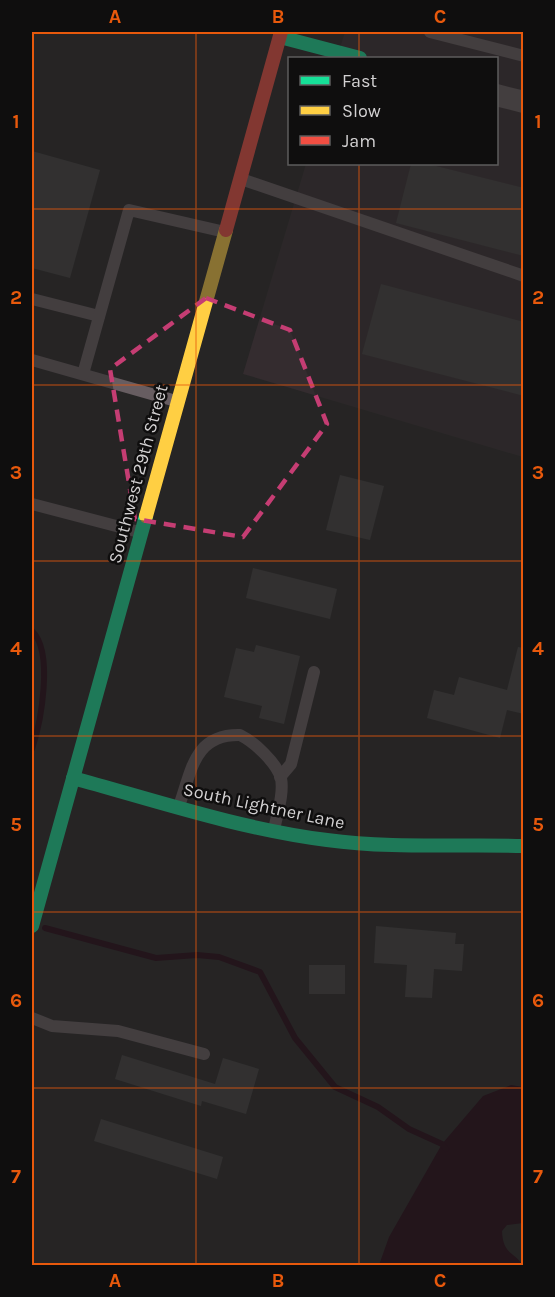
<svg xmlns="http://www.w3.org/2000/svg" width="555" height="1297" font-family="Karla,sans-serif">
<rect width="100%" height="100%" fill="#262525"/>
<!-- built -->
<path fill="#342c2f" d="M345,32H523V457L243,374L306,164H496V58H337Z"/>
<!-- water -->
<path fill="#210311" d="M511,1085L523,1087V1223L507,1225L502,1231C503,1254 513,1251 523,1265H379L389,1237L442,1144L483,1096Z"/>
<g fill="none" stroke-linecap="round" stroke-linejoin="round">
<!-- stream -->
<g stroke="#210311" stroke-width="6">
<path d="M32,631C54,652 41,722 32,749"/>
<path d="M45,928L156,958L197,955L219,957L260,972L295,1038L335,1087L378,1107L409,1129L442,1144L446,1149"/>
</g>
</g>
<!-- building -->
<g fill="#403f3f">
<path d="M32,151L100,170L70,278L32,268Z"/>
<path d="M411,164H428L524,188V256L396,223Z"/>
<path d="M381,284L524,322V396L362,354Z"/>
<path d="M340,475L384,486L370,540L326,530Z"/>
<path d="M253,568L337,589L330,619L246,598Z"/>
<path d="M256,645L300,656L284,724L259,718L262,706L224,697L236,648L254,652Z"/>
<path d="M518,647L524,648V714L507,710L500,738L427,718L434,690L454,695L459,677L507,690Z"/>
<path d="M376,926L456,933L455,944H464L462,971L434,969L432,998L405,997L407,965L374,963Z"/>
<rect x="309" y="965" width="36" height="29"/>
<path d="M122,1055L215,1084L223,1058L259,1069L246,1114L202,1101L201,1106L115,1079Z"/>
<path d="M101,1119L223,1157L217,1179L94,1141Z"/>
</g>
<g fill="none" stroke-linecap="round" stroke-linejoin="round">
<!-- lane -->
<g stroke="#675d61" stroke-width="12">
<path d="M430,32L524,56"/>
<path d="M241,179L524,276"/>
<path d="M32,299L99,316"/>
<path d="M32,360L176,401"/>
<path d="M83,374L129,210L225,232"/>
<path d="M32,504L139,532"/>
<path d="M280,777L291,764L314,672"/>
<path d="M179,806C192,770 194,734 240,735C254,742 276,762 281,778C284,794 277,814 274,830"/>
<path d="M32,1018L52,1026L118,1031L204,1054"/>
</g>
<!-- street -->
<path stroke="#675d61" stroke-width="22" d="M496,95L524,102"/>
<!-- fast -->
<g stroke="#16e098" stroke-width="14">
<path d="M280,37L360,58"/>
<path d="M73,778C157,801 240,829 327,840C392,849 458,844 524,846"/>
<path d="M32,926L146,516"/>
</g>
<!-- slow -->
<path stroke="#ffcf43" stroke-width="14" d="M146,516L226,230"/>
<!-- jam -->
<path stroke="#f24e42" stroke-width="14" d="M226,230L281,32"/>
</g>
<!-- marked area -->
<path d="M0 0H555V1297H0ZM206,298L290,330L327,424L243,537L135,519L110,369Z" fill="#262525" fill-opacity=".55" fill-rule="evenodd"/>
<path fill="none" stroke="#c53d73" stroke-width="4.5" stroke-dasharray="12 8" stroke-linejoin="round" d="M206,298L290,330L327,424L243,537L135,519L110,369Z"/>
<!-- grid -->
<path fill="none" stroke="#e8590c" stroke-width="1.5" stroke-opacity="0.55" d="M196,32V1266M359,32V58M359,164V1266M32,209H524M32,385H524M32,561H524M32,736H524M32,912H524M32,1088H524"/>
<g text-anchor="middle" stroke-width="5" stroke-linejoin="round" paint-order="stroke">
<!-- street labels -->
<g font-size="18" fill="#d3d1d2" stroke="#0f0e0e">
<text transform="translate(138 474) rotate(-75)" y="6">Southwest 29th Street</text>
<text transform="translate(264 806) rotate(12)" y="6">South Lightner Lane</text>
</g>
</g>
<!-- border -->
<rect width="555" height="1297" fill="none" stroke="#0f0e0e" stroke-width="66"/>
<!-- legend -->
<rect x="288" y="57" width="210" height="108" fill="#0f0e0e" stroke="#5d5c5c" stroke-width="1.5"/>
<rect x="300" y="76" width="30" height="9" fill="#16e098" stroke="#5d5c5c" stroke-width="1.5"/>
<text x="342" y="87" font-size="18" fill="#d3d1d2">Fast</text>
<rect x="300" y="106" width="30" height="9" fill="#ffcf43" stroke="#5d5c5c" stroke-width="1.5"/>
<text x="342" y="117" font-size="18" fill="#d3d1d2">Slow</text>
<rect x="300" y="136" width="30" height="9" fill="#f24e42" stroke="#5d5c5c" stroke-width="1.5"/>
<text x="342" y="147" font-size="18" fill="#d3d1d2">Jam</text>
<rect x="33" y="33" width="489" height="1231" fill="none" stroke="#e8590c" stroke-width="2"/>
<g font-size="20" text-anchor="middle" font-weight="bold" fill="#e8590c">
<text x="115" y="23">A</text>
<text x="278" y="23">B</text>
<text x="440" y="23">C</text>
<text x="16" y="128">1</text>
<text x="538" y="128">1</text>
<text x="16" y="304">2</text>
<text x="538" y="304">2</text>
<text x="16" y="479">3</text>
<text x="538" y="479">3</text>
<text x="16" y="655">4</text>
<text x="538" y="655">4</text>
<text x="16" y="831">5</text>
<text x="538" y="831">5</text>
<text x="16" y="1007">6</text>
<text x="538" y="1007">6</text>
<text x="16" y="1183">7</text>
<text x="538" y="1183">7</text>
<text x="115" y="1287">A</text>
<text x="278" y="1287">B</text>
<text x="440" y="1287">C</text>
</g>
</svg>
